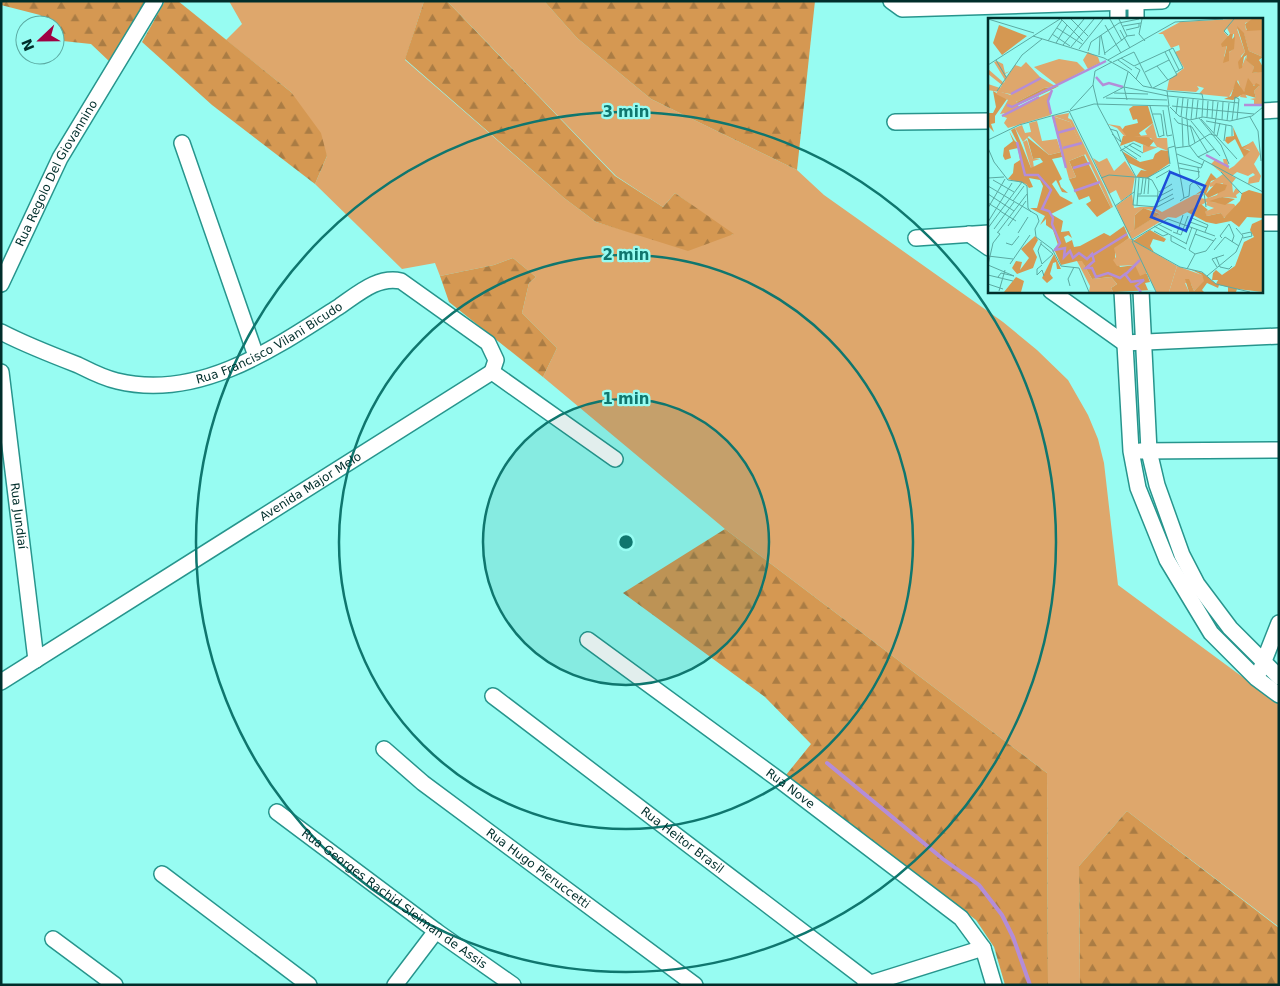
<svg xmlns="http://www.w3.org/2000/svg" width="1280" height="986" font-family="'DejaVu Sans',sans-serif">
<defs>
<pattern id="forest-firs" width="22" height="20" patternUnits="userSpaceOnUse" patternTransform="scale(1.25)"><rect width="22" height="20" fill="#d59852"/><path d="M5 1l3.5 6h-7zM16 11l3.5 6h-7z" fill="#aa7c44"/></pattern>
</defs>
<rect width="100%" height="100%" fill="#97fcf2"/>
<!-- grass -->
<path fill="#dea76c" d="M229,1H424L405,60L564,198L596,222L634,233L733,235L675,193L663,207L616,176L447,1H544L577,38L651,99L797,170L824,195L1003,322L1037,350L1068,380L1088,415L1098,439L1104,463L1118,585L1279,704V927L1127,811L1079,866L1080,985H1048L1047,773L725,529L543,377L557,348L522,313L529,283L536,277L513,258L494,265L440,276L435,263L402,269L315,184L327,156L291,92L226,40L242,24Z"/>
<!-- forest -->
<g fill="url(#forest-firs)">
<path d="M1,1H147L110,62L91,44L63,41L55,32V25H49L40,15L1,5Z"/>
<path d="M165,1H178L291,92L321,133L327,156L315,184L212,105L142,42Z"/>
<path d="M424,1H447L615,176L663,207L675,193L734,234L688,251L596,222L564,198L405,59Z"/>
<path d="M544,1H815L797,170L651,99L577,38Z"/>
<path d="M513,258L536,277L529,283L522,313L557,348L543,377L449,302L440,276L494,265Z"/>
<path d="M725,529L1047,773L1048,985H1005L994,947L976,920L786,775L811,744L765,697L623,593Z"/>
<path d="M1127,811L1279,928V985H1080L1079,866Z"/>
</g>
<g fill="none" stroke-linecap="round" stroke-linejoin="round">
<!-- stream -->
<path stroke="#b48dd8" stroke-width="4" d="M827,763L943,859L979,885L1002,915L1013,937L1030,985"/>
<defs>
<g id="minor">
<path d="M891,1L902,9L1162,1"/>
<path d="M1118,19V1"/>
<path d="M1136,19V1"/>
<path d="M1261,111L1279,110"/>
<path d="M895,122L989,121"/>
<path d="M182,143L256,356"/>
<path d="M1261,223H1279"/>
<path d="M969,234L989,248"/>
<path d="M916,238L989,233"/>
<path id="s1" d="M1,284L60,158L155,1"/>
<path d="M1051,291L1124,343L1279,336"/>
<path d="M1122,291L1131,451L1138,488L1167,560L1211,633L1256,678L1279,695"/>
<path d="M1141,291L1149,451L1157,485L1182,555L1197,584L1230,628L1279,677"/>
<path id="s2" d="M1,332C26,345 52,355 78,365C90,371 103,378 117,381C199,401 275,348 340,306C359,293 378,276 401,281L488,343L496,360L492,372"/>
<path id="s3" d="M1,372L36,660"/>
<path d="M1140,451L1279,450"/>
<path id="s4" d="M588,640L782,782L961,918L983,948L994,985"/>
<path d="M1260,671L1279,623"/>
<path id="s5" d="M1,682L492,372L615,459"/>
<path id="s6" d="M493,696L870,983"/>
<path id="s7" d="M384,749L423,783L695,985"/>
<path id="s8" d="M277,812L436,931L513,985"/>
<path d="M162,874L309,985"/>
<path d="M53,939L115,985"/>
<path d="M395,985L436,931"/>
<path d="M865,985L983,948"/>
</g>
</defs>
<!-- minor casing -->
<use href="#minor" stroke="#27958d" stroke-width="18"/>
<!-- minor -->
<use href="#minor" stroke="#fff" stroke-width="15"/>
</g>
<!-- distance rings -->
<circle cx="626" cy="542" r="143" fill="#0f766e" fill-opacity=".12"/>
<g fill="none" stroke="#0f766e" stroke-width="2.5">
<circle cx="626" cy="542" r="143"/>
<circle cx="626" cy="542" r="287"/>
<circle cx="626" cy="542" r="430"/>
</g>
<g text-anchor="middle" stroke-width="4.5" stroke-linejoin="round" paint-order="stroke">
<!-- street labels -->
<g font-size="12" fill="#002e2b" stroke="#97fcf2">
<text dy="4" stroke="none"><textPath href="#s1" startOffset="124">Rua Regolo Del Giovannino</textPath></text>
<text dy="4" stroke="none"><textPath href="#s2" startOffset="288">Rua Francisco Vilani Bicudo</textPath></text>
<text dy="4" stroke="none"><textPath href="#s5" startOffset="366">Avenida Major Melo</textPath></text>
<text dy="4" stroke="none"><textPath href="#s3" startOffset="145">Rua Jundiaí</textPath></text>
<text dy="4" stroke="none"><textPath href="#s4" startOffset="251">Rua Nove</textPath></text>
<text dy="4" stroke="none"><textPath href="#s6" startOffset="238">Rua Heitor Brasil</textPath></text>
<text dy="4" stroke="none"><textPath href="#s7" startOffset="195">Rua Hugo Pieruccetti</textPath></text>
<text dy="4" stroke="none"><textPath href="#s8" startOffset="146">Rua Georges Rachid Sleiman de Assis</textPath></text>
</g>
</g>
<!-- overview -->
<g transform="translate(988 18)">
<rect width="275" height="275" fill="#97fcf2"/>
<path d="M246,1H270L257,5L258,12H275V39L261,33L256,16L249,11L257,34L253,38L254,48L259,36L258,41L266,49L265,55L275,53V86H266V82L262,81L268,80L266,73L271,68L265,67L256,73L259,80L252,79L254,74L250,62L241,79L211,76L216,70L209,68L211,71L208,74L179,72L181,62L196,50L187,34L192,32L191,27L183,30L175,16H170L192,4ZM239,10L242,16H246V30L236,39L239,27L235,25L241,19L236,14ZM100,34L110,39L112,45L100,51L95,42ZM71,41L89,44L97,52L69,67L46,49ZM9,43L15,46L17,55L22,53L17,56L19,59L27,47L33,49L38,44L52,59L67,68L56,70L29,84L22,76L0,72V66L12,70L14,67L0,56V51L16,65L17,62L6,44ZM81,95L80,100L84,102L118,172L125,189L123,190L82,104L65,98ZM165,105L169,120H179L180,133L170,129L155,135V127L169,129L163,120H138L129,110L119,106L132,108L141,119L159,117L157,113ZM39,122L45,141H52L45,143L46,150H43L35,124ZM265,123L272,136L266,146L273,158L271,164L260,166L261,160L267,157L265,155L260,158L249,154L244,158L248,160L244,165L245,175L248,170L252,174L248,177L249,180L234,179L224,184L246,186L248,189L239,198L235,200L233,195L219,198L216,194L226,190L218,187L219,184L188,200L180,199L144,221L140,215L172,196L164,192L146,189H165L174,194L206,177L216,176L213,180L217,181L229,177L235,165L222,169L221,166L235,156L223,146L228,141L236,147L235,141H239L241,151L246,148L262,132L254,130ZM189,248L214,257L217,263L206,273L203,266L197,265L201,274H181Z" fill="#dea76c" fill-rule="evenodd"/>
<path d="M264,1H275V12L259,13L257,6ZM11,7L39,18L14,37L5,25ZM249,8L256,15L261,33L275,39L271,42L275,49L274,54L264,55L266,49L258,42L259,37L256,39L254,50L251,51L250,44L257,34ZM242,16H245L244,21L247,18L246,31L241,34V43L235,45L239,28L234,29L233,26ZM260,60L266,68L268,65L272,67L266,73L268,80L255,76L245,82L236,81L243,78L248,62L256,74ZM71,68L65,71L30,87L29,84L56,70ZM5,73L19,81L7,98V105L3,106L6,114L0,108V95H5L8,89ZM145,88H160L165,105L151,115L153,118L139,119L134,112L137,108L150,105L149,101L145,102L141,91ZM245,109L254,129L261,126L255,130L262,133L256,139L247,121L240,126L237,123L238,119L246,118ZM27,110L43,150L55,144L52,140L45,141L39,119L61,137L73,134L74,139L64,141L74,161L71,163L73,169L80,175L74,174L68,162L64,166L72,178L85,185L63,196L75,203L73,214L81,213L84,220L80,217L76,219L78,225L84,222L86,229L92,228L116,215L122,218L136,208L141,220L127,231V241L132,249L147,247L159,256L162,264L157,265L160,272H167L125,274L123,270L129,266L123,259L104,261L96,247L89,243L73,247L66,231L70,227L65,212L58,207V201L52,207L57,198L42,190H49L55,168L52,162L41,160L45,169L41,170L38,166L20,161L25,155L26,146L32,142L30,130L21,132L23,140L17,142L15,138L16,130L25,123L21,113L26,122L30,126L23,112ZM135,118L160,119L166,123L161,129L146,123L132,128ZM173,132L180,133L182,145L160,160L148,159L153,152L159,153L141,145L134,133L152,144L165,141L167,136ZM96,137L123,190L109,199L98,186L103,183L101,178L91,182L81,161L88,159L81,143ZM223,155L229,161L223,163L218,176L228,165L239,167L237,172L220,180L215,174L207,177L214,172ZM261,172L275,176V200L259,199L251,209L243,203L228,206L218,204L199,194L213,186L220,192L217,194L219,198L233,195L236,200L252,183L254,175ZM234,179L247,181L237,187L221,183ZM155,190L172,196L146,212L147,197ZM275,201V274L249,271L248,274H240V269L231,267L230,270L219,265L214,272L216,274H201L197,261H201L206,273L216,263L214,257L202,251L215,255L228,266L230,262H224L225,255L228,252L234,257L247,248L256,224L266,219L262,212L264,206ZM162,212L178,221L176,224L165,221L162,228L166,234L145,223ZM47,218L50,222L45,231L49,239L45,250L29,256L24,250L28,243L34,244L32,252L41,240L33,231ZM66,236L73,251H69L68,244L65,245L62,256L65,260L59,265L54,260ZM28,259L36,263L33,274H16Z" fill="#d59852"/>
<path d="M10,73L26,78L31,89L64,73L60,84L63,97L20,110L16,105L19,100L14,98L17,95L12,96L20,82L8,76ZM64,98L82,104L98,136L81,143L88,159L81,161ZM49,103L54,123L69,121L73,134L61,137L41,118L35,124L27,110L34,107L37,115L43,114L41,105ZM105,140L111,144L119,140L126,153L137,143L147,158L144,175L133,183L128,172L121,176ZM144,176L146,190H155L147,197L146,212L140,215L128,188ZM141,220L189,248L181,274H168L159,255L152,258L147,247L129,248L125,242L128,239L126,230ZM89,243H94L104,261L123,259L129,266L123,270L125,274H101L102,268Z" fill="#dea76c"/>
<path fill="none" stroke="#b48dd8" stroke-width="2.5" d="M108,59L115,67L121,65L135,69M23,76L53,60M19,87L24,89L118,43M256,87H275M63,96L60,83L64,72M14,98L51,79M65,98L78,150M69,115L87,110M29,124L37,157H50L63,172L54,191L61,193L65,200L64,206L72,225L67,232L77,230L76,239L82,233L85,240L91,235L99,241L104,236L106,243L98,250H104L108,259L120,255L132,260L137,256L143,264L156,262L148,268L153,274M75,130L94,125M218,137L241,149M85,150L102,145M86,173L112,164M105,237L139,216M138,256L152,242"/>
<path fill="none" stroke="#5baaa2" stroke-width="1" d="M0,1L46,15M73,1L95,23M83,1L100,18M122,1L134,23M131,1L139,18M154,1L151,16L157,23M117,7L133,35M135,8L153,5M69,10L94,26M132,12L142,30M138,12L151,9V6M64,16L82,28M113,17L117,37M240,17L236,13L246,1M45,18L116,40L141,54L155,68L179,73L181,88M60,23L74,2M68,25L79,7M75,27L96,1M83,29L106,1M91,31L115,1M181,32L191,52M100,33L103,24L131,5L151,1M117,35L139,18L147,17M111,37L112,18M133,40L146,48L185,30L195,50L188,54M8,42L18,59M120,42L187,4L235,1M130,42L144,52M125,44L146,34L164,70M0,47L72,1M169,48L180,62M147,49L152,52L148,61M157,54L181,42M105,67L110,88L148,159M165,70L189,57L177,34M9,73L34,37L54,21M179,73L214,76L215,81M126,75L160,76M115,80L136,69L180,78L251,85M118,80L179,82M139,82L136,69L140,54M162,88L171,119L176,117M180,88L196,180L192,183M184,88L266,96M182,89L191,98L202,102L215,99L242,103L264,98L275,89M82,92L105,67L107,53L124,44M175,92L179,118L184,117M81,93L144,222L192,249L214,254L228,266L262,274M82,93L106,86L181,88M165,96H173L176,118M188,96L190,80M193,99L195,80M214,99L215,82M219,99L220,83M262,99L270,113L273,143M186,100L190,105L204,109L220,135M194,100L195,129M211,100L233,127L241,146M224,100L225,83M198,101L200,81M199,101L201,127L210,139L275,174M208,101L210,82M213,101L249,141M203,102L205,81M234,102L235,84M203,103L232,138M218,103L244,108V118M239,103L241,85M244,103L247,79L251,81L249,101M202,107L207,125M122,111L129,113L133,124L124,116M226,115L230,84M0,122L31,107L81,93M236,123L238,107M141,127L155,135M136,128L153,139M0,130L6,144L20,162L34,164L39,168L40,190L43,194M187,130L202,128L222,116L229,118L232,105M134,131L149,141M132,133L145,125L153,129M189,136L215,147M210,139L226,131M190,145L213,150L216,143M182,146L180,130L187,128M191,150L212,154M233,154L254,176M148,159L145,187L169,189M0,160L16,159M113,160L121,157L159,160L182,147M159,160L164,162L170,173L169,189M168,160L182,152M5,162L26,174M206,163L216,175L218,189M0,168L49,197L51,203L47,211L48,219L64,231L73,248L91,250L101,274M171,174L184,166M0,176L26,193M150,176H153L155,160M156,176L158,160M160,176L161,160M149,178H170M170,179L185,171M196,180L201,178L202,167L211,159L210,149M25,183L36,168M170,184L185,176M0,185L13,193M149,187L151,160M127,188L146,174M169,189L186,180M0,190L17,161M12,193L28,203M0,204L24,165M202,204L219,210M170,206L184,213M20,208L38,183M166,208L199,226M0,210L34,164M6,211L26,184M166,213L175,218L180,216M10,214L39,176M185,214L193,217L200,198M30,215L40,199M189,215L195,197M198,215L204,200L220,207L217,214M207,216L226,223M254,216L263,214L264,218L255,220M183,218V223L198,231M234,220L232,218L241,206L246,218L244,224M144,222L180,201L227,218M144,223L168,274M5,225L12,216L9,214M18,225L24,227L31,218M53,226L65,236L54,246L50,233L51,230L53,226V224M198,226L204,209M226,232L237,219L251,228M207,236L201,232L209,211M0,238L25,241M228,239L232,249L241,251L244,248M22,246L42,217M0,247L26,258M0,247L5,225M54,247L49,251V257L54,252L56,258M229,249L224,241L236,237M199,251L207,236L218,233L228,220M0,257L25,263M219,258L248,234L255,218L248,210M10,259L13,255L26,258M0,266L15,271M82,268L80,261L86,249M11,273L17,252"/>
<path fill="#1d4ed8" fill-opacity="0.15" stroke="#1d4ed8" stroke-width="2.5" d="M182,154L217,168L198,213L163,199Z"/>
<rect width="275" height="275" fill="none" stroke="#002e2b" stroke-width="2.5"/>
</g>
<circle cx="626" cy="542" r="8" fill="#0f766e" stroke="#97fcf2" stroke-width="2.5"/>
<g font-size="15" text-anchor="middle" font-weight="bold" fill="#0f766e" stroke="#97fcf2" stroke-width="4.5" stroke-linejoin="round" paint-order="stroke">
<text x="626" y="117">3 min</text>
<text x="626" y="260">2 min</text>
<text x="626" y="404">1 min</text>
</g>
<!-- border -->
<rect width="1280" height="986" fill="none" stroke="#002e2b" stroke-width="5"/>
<!-- north arrow -->
<g transform="translate(40 40) rotate(248)"><circle r="24" fill="#97fcf2" stroke="#5baaa2"/>
<path d="M0-4L9 19L0 12L-9 19Z" fill="#9f0143"/>
<text y="-8" font-size="14" font-weight="bold" text-anchor="middle" fill="#002e2b">N</text>
</g>
</svg>
